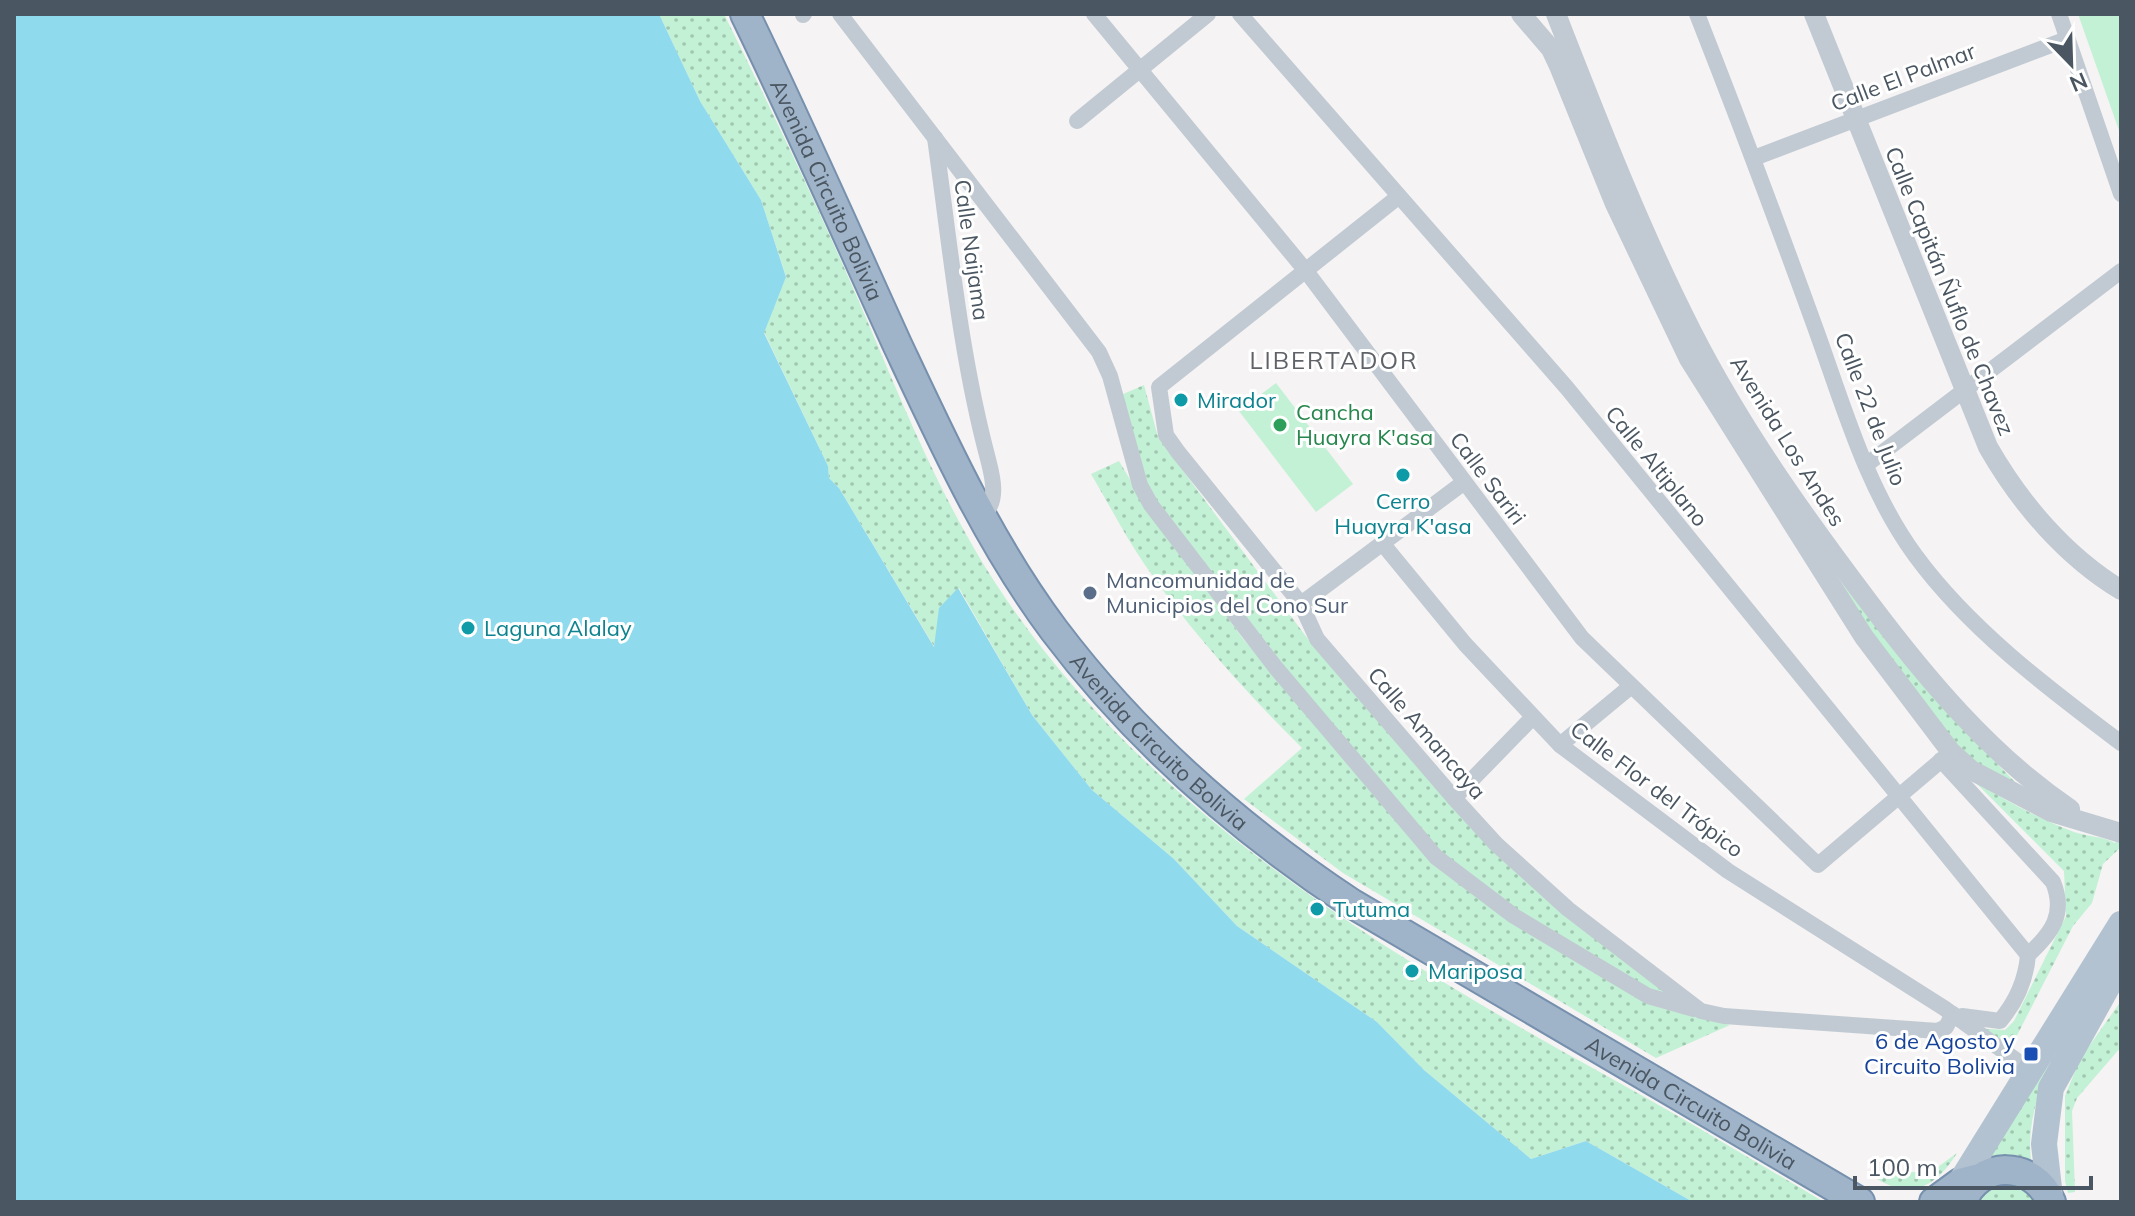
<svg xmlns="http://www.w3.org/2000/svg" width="2135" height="1216" font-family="Mulish,sans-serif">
<defs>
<pattern id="grass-dots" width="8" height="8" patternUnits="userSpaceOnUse" patternTransform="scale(2)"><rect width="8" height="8" fill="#c3f1d5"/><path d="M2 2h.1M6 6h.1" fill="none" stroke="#a0c6b0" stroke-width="1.8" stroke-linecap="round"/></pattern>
</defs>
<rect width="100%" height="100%" fill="#f5f3f3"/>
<!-- grass -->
<g fill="url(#grass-dots)">
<path d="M659,14H724C769,105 813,196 853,288C897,389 936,492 996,584C1142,806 1370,945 1598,1071C1675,1113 1749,1158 1824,1202H1693L1586,1141L1531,1159L1424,1070L1377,1022L1237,926L1174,859L1092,790L1032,715L959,588L935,648L839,488L829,478L828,466L764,332L786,276L761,200L700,101Z"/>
<path d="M1144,385L1158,437L1313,646L1443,795L1671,998L1641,985L1536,923L1438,851L1294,679L1149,490L1121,395Z"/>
<path d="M1119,461L1145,505L1244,640L1433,860L1658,1007L1730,1025L1656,1058L1343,873L1244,799L1302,748C1245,691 1191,632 1145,565C1125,536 1109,504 1091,474Z"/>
<path d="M1816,551C1882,632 1946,714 2021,788L1969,759L1872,637Z"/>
<path d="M1973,780C2006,801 2037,818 2074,832C2088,837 2102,836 2115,843L2121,834V847L2103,864L2092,903L2073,926L2010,1049L1972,1028L2005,1030L2014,1021L2066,916L2064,871Z"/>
<path d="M2121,1001V1047L2077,1098L2072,1111L2075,1192L2068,1193L2065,1181V1096L2080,1059Z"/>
<path d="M2063,1038C2043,1079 2024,1120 2032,1167L1985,1159Z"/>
<path d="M1957,1153C1936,1187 1912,1200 1877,1179L1881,1172H1931Z"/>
<path d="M2010,1179L2042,1202H1973L1978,1193Z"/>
</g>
<!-- park -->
<g fill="#c3f1d5">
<path d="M2078,14H2121V136Z"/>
<path d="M1276,383L1353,484L1316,512L1239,411Z"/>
</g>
<!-- water -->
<path fill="#90daee" d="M14,14H659L700,101L761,200L786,277L764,333L828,466L829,478L839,488L934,647L939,608L958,588L1032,715L1092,790L1174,859L1237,926L1377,1022L1424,1070L1531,1159L1586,1141L1693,1202H14Z"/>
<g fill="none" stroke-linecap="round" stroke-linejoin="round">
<defs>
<g id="trunk">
<path id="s1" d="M745,14C798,123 847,234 897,344C943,442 989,543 1054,630C1136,739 1238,828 1351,903L1860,1202"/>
<path d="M1934,1202L1960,1183L1975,1179"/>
<path d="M1962,1202C1979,1159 2034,1160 2051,1202"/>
</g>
</defs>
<!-- trunk casing -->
<use href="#trunk" stroke="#7690ad" stroke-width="32"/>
<!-- minor -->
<g stroke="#c1cad2" stroke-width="16">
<path d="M840,14L1099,352L1110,376L1140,485L1151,505L1276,668L1436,857L1514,916L1648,996L1694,1009"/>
<path d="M1094,14L1306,271L1582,638L1818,865L1951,752"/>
<path d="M1240,14L1567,388L2028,955"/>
<path d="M1697,14C1738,118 1777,222 1815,327C1843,404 1866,488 1915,555C1969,629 2048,688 2121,743"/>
<path d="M2059,14L2121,194"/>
<path d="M803,15L804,14"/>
<path d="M1077,121L1208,14"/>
<path d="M935,138C950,245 960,354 988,459C993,478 999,502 982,516"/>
<path d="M1754,158L2067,39"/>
<path d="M1398,197L1159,387L1166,435L1178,452L1301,604L1317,639L1454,798L1496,844L1568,909L1701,1011L1724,1016L1938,1031L1946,1027L1953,1014"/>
<path d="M1866,465L2121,271"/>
<path d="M1382,543L1465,644L1560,745L1728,871L1944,1008L2031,1071"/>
<path d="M1301,604L1463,483"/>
<path d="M1560,745L1630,687"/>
<path d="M1941,760L2053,882C2066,914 2052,933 2028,955C2026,979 2016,1002 2000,1021L1962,1016"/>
<path d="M1454,798L1532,718"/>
</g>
<!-- tertiary -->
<g stroke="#c1cad2" stroke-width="20">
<path d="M1521,14L1551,49L1559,66L1615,204L1689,359L1864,637L1951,752L1971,770L2051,812L2121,833"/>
<path d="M1556,14C1598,121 1640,230 1692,332C1741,428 1803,515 1868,601C1925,677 1990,755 2070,809"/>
<path d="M1814,14L1988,447C2020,503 2065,556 2121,590"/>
</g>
<!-- primary -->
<g stroke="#b3c2d1" stroke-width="26">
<path d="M2050,1197L2044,1144L2051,1088L2121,962"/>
<path d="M1961,1198L1960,1183L2121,924"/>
</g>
<!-- trunk -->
<use href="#trunk" stroke="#9fb4c9" stroke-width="28"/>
</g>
<!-- markers -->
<g fill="#0f9aa8" stroke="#fff" stroke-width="3">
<circle cx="1181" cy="400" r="8"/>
<circle cx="1403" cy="475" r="8"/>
<circle cx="468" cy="628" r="8"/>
<circle cx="1317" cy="909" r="8"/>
<circle cx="1412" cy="971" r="8"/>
</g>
<circle fill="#2e9e5b" stroke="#fff" stroke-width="3" cx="1280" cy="425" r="8"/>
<circle fill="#5c6f8a" stroke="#fff" stroke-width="3" cx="1090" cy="593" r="8"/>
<rect fill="#1a4fb4" stroke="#fff" stroke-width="3" x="2023" y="1046" width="16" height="16" rx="4"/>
<g text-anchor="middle" stroke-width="6" stroke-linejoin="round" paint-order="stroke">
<!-- street labels -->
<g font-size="22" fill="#4a5661" stroke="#fff">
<text transform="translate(1903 77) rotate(-21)" y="8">Calle El Palmar</text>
<text dy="8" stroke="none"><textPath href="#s1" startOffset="194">Avenida Circuito Bolivia</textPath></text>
<text transform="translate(972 250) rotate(82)" y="8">Calle Naijama</text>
<text transform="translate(1950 291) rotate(68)" y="8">Calle Capitán Ñuflo de Chavez</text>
<text transform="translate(1871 409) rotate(69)" y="8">Calle 22 de Julio</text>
<text transform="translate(1788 441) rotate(58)" y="8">Avenida Los Andes</text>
<text transform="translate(1657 466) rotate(51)" y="8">Calle Altiplano</text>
<text transform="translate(1488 478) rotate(53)" y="8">Calle Sariri</text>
<text transform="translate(1427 733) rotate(49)" y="8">Calle Amancaya</text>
<text dy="8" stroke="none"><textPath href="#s1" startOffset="844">Avenida Circuito Bolivia</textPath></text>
<text transform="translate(1657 789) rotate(37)" y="8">Calle Flor del Trópico</text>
<text dy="8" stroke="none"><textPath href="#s1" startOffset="1490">Avenida Circuito Bolivia</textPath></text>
</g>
<!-- culture labels -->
<g font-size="22" fill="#0d838f" stroke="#fff" text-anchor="start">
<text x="1197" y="408">Mirador</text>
<text x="1403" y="509" text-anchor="middle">Cerro<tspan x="1403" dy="25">Huayra K'asa</tspan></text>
<text x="484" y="636">Laguna Alalay</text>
<text x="1333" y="917">Tutuma</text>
<text x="1428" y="979">Mariposa</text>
</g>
<!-- leisure labels -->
<g font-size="22" fill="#27864d" stroke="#fff" text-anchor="start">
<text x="1296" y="420">Cancha<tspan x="1296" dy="25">Huayra K'asa</tspan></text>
</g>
<!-- service labels -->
<g font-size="22" fill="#4e5e75" stroke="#fff" text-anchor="start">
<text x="1106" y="588">Mancomunidad de<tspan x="1106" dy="25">Municipios del Cono Sur</tspan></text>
</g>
<!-- transit labels -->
<g font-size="22" fill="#164399" stroke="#fff" text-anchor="end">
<text x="2015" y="1049">6 de Agosto y<tspan x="2015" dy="25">Circuito Bolivia</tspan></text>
</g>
<!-- neighbourhood labels -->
<g font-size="24" letter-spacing="2" fill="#5f6368" stroke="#fff">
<text x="1334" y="369">LIBERTADOR</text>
</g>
</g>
<!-- border -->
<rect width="2135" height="1216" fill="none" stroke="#4a5661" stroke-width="32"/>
<!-- north arrow -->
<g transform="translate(2071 64) rotate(157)" stroke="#ffffff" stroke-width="6" paint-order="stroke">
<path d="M0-6L14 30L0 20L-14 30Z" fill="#4a5661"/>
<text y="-12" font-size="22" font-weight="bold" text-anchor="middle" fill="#4a5661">N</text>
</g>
<!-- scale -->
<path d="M1855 1176v12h236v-12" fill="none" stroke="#4a5661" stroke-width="4"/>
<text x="1867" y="1176" font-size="24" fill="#4a5661" stroke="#ffffff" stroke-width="6" paint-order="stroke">100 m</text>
</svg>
